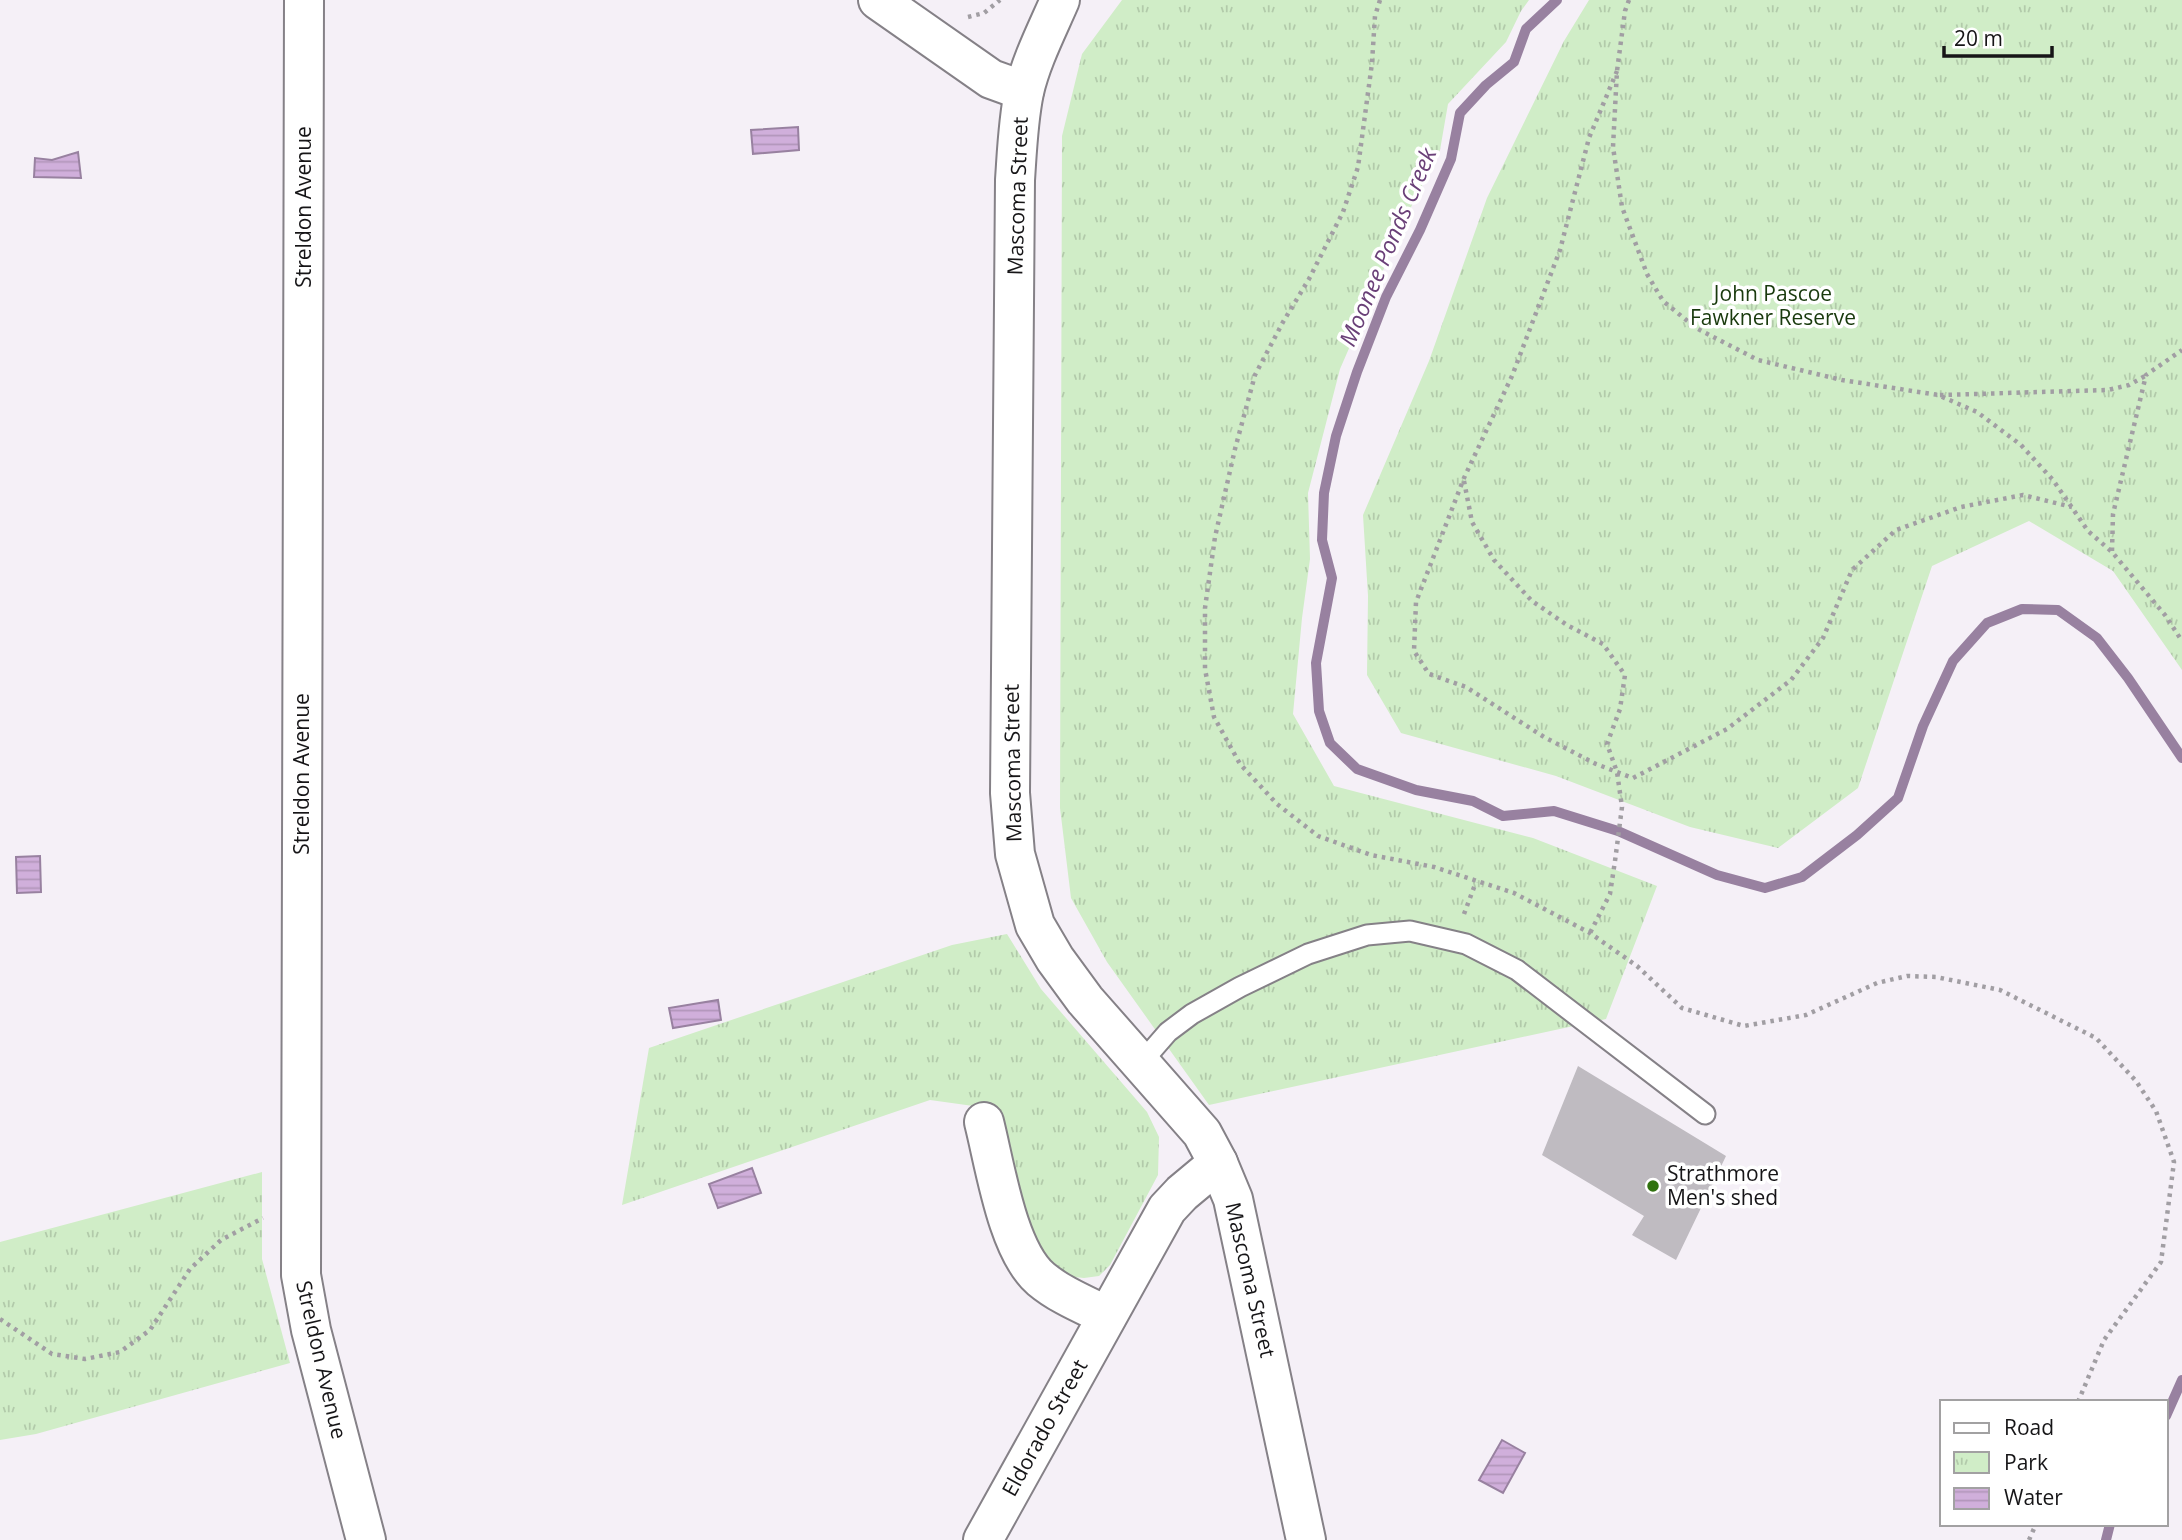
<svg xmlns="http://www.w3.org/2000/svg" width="2182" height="1540" font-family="'Open Sans',sans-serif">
<defs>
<pattern id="park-tufts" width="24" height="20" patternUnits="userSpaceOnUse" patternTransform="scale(1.75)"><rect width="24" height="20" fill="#d0edc7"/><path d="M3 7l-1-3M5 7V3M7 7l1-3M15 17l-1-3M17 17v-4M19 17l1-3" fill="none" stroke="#b2caaa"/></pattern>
<pattern id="water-rules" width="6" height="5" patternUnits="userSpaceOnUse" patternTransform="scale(1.75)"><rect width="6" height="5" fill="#d0afdb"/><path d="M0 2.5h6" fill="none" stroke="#b296bb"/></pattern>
</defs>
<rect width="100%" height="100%" fill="#f5f0f7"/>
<!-- park -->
<g fill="url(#park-tufts)">
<path d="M1122,0H1529L1521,11L1506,42L1448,104L1440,150L1409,211L1340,369L1308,493L1310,559L1302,618L1293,714L1334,786L1533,838L1657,886L1606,1019L1209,1105L1107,962L1071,898L1060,808L1062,136L1082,54Z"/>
<path d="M1589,0H2182V670L2113,571L2029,521L1932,566L1858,788L1778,848L1690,827L1556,776L1401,733L1367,675L1368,596L1363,515L1429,361L1487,198L1564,41Z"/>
<path d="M1007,934L1041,989L1147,1112L1159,1137L1158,1175L1110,1265L1099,1276L1084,1278L1064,1276L1033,1249L995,1109L930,1100L622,1205L649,1048L952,945Z"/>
<path d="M262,1172V1259L290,1363L36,1434L0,1440V1242Z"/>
</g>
<!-- water -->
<g fill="url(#water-rules)" stroke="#9881a0" stroke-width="2">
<path d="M798,127L799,150L753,154L751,130Z"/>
<path d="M78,152L81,178L34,177L35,158L52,160Z"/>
<path d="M40,856L41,892L17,893L16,857Z"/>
<path d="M718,1000L721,1020L673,1028L669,1008Z"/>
<path d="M752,1168L761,1193L718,1208L709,1184Z"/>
<path d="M1502,1440L1525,1453L1503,1493L1479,1480Z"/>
</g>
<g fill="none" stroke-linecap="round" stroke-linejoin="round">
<!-- stream -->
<g stroke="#9881a0" stroke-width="10">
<path d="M1557,0L1526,29L1514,62L1486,85L1460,113L1451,159L1420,230L1386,297L1357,372L1336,436L1324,493L1322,540L1332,578L1316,663L1319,711L1330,743L1357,769L1416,790L1473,801L1503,816L1554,811L1618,831L1717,875L1765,888L1802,877L1857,835L1898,798L1923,726L1953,661L1987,623L2022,609L2058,610L2097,638L2128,678L2182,758"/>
<path d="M2166,1416L2182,1380"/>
<path d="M2106,1540L2110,1524"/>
</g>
</g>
<!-- building -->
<path fill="#bfbbc1" d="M1578,1066L1726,1156L1676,1260L1632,1235L1644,1216L1542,1155Z"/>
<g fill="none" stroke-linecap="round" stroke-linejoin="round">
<defs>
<path id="service" d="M1141,1063L1168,1032L1192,1014L1240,987L1308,954L1367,935L1410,931L1466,944L1517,970L1705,1114"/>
<g id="minor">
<path d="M304,0L301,1275L311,1330L366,1540"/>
<path d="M878,0L991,79L1024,91"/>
<path d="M984,1122C995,1165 1007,1250 1041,1279C1060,1295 1085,1305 1107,1316"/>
<path d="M983,1540L1167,1209L1182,1193L1218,1163"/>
</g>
<path id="secondary" d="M1060,0C1047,30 1031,61 1024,92C1018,121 1017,151 1015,180L1010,793L1015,854L1035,925L1055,959L1085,1000L1202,1133L1218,1163L1233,1199L1306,1540"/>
</defs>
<!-- service casing -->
<use href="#service" stroke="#858187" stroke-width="23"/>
<!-- minor casing -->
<use href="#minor" stroke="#858187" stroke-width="42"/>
<!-- secondary casing -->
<use href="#secondary" stroke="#858187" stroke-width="42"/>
<!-- path -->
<g stroke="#a19ea3" stroke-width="4.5" stroke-dasharray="3.5 5" stroke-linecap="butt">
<path d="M1380,0L1375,16L1372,63L1358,167L1343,212L1309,279L1283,322L1255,375L1235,449L1215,537L1205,608V669L1214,717L1240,764L1277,804L1318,836L1371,855L1434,867L1514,893L1590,933L1637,966L1682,1008L1744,1026L1806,1015L1877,983L1894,979L1907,976L1936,977L2000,990L2096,1038L2136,1081L2156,1111L2174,1162L2161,1262L2104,1340L2078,1402"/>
<path d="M1629,0L1625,11L1617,71L1613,147L1622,207L1647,274L1663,301L1696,328L1758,360L1842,380L1938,395L1977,412L2021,445L2053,480L2088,531L2112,552L2165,615L2182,641"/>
<path d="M968,17L984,13L1000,0"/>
<path d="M1617,71L1589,138L1560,250L1512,376L1464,478L1416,602L1414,651L1429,674L1466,687L1544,737L1596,764L1633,778L1727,729L1791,680L1823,638L1852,570L1896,530L1961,507L2023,495L2072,507"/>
<path d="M1940,395L2108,390L2129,385L2145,376"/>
<path d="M1464,481L1472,522L1494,560L1532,601L1567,625L1603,644L1625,675L1620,709L1607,744L1617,772L1622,807L1615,861L1610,894L1590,933"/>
<path d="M2112,551L2113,514L2146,375L2182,350"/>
<path d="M1464,914L1476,882"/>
<path d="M0,1319L52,1354L85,1359L120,1352L150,1330L190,1269L221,1240L263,1218"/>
<path d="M2029,1540L2036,1524"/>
</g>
<!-- service -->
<use href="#service" stroke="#fff" stroke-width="19"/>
<!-- minor -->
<use href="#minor" stroke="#fff" stroke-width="38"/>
<!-- secondary -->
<use href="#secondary" stroke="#fff" stroke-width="38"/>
</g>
<!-- markers -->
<circle fill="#30720f" stroke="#fff" stroke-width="2.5" cx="1653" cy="1186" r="7"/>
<g text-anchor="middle" stroke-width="7" stroke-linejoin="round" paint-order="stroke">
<!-- street labels -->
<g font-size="21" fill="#161517" stroke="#fff">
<text transform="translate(1018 196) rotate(-88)" y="7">Mascoma Street</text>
<text transform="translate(304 207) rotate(-90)" y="7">Streldon Avenue</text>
<text transform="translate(1013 763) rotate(-91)" y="7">Mascoma Street</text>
<text transform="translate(302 774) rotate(-90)" y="7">Streldon Avenue</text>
<text transform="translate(1250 1280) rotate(77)" y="7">Mascoma Street</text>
<text transform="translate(321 1360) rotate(77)" y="7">Streldon Avenue</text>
<text transform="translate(1045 1428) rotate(-61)" y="7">Eldorado Street</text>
</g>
<!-- park labels -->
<g font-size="21" fill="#193a0d" stroke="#fff">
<text x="1773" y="301">John Pascoe<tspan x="1773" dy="24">Fawkner Reserve</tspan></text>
</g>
<!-- poi labels -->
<g font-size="21" fill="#161517" stroke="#fff" text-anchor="start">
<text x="1667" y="1181">Strathmore<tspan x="1667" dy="24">Men's shed</tspan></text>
</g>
<!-- water labels -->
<g font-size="23" font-style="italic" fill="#6a4078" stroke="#fff">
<text transform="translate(1388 247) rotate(-67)" y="8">Moonee Ponds Creek</text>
</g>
</g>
<!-- legend -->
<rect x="1940" y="1400" width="228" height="126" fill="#ffffff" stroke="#a2a1a2" stroke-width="2"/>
<rect x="1954" y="1423" width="35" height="10" fill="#ffffff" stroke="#a2a1a2" stroke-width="2"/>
<text x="2004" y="1435" font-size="21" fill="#161517">Road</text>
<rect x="1954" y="1452" width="35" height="21" fill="url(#park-tufts)" stroke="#a2a1a2" stroke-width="2"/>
<text x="2004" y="1470" font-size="21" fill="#161517">Park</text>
<rect x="1954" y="1488" width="35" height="21" fill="url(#water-rules)" stroke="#a2a1a2" stroke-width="2"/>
<text x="2004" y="1505" font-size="21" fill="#161517">Water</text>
<!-- scale -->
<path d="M1944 46v10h108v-10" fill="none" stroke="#161517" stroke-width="3.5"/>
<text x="1954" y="46" font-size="21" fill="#161517" stroke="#ffffff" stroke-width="5" paint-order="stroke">20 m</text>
</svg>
